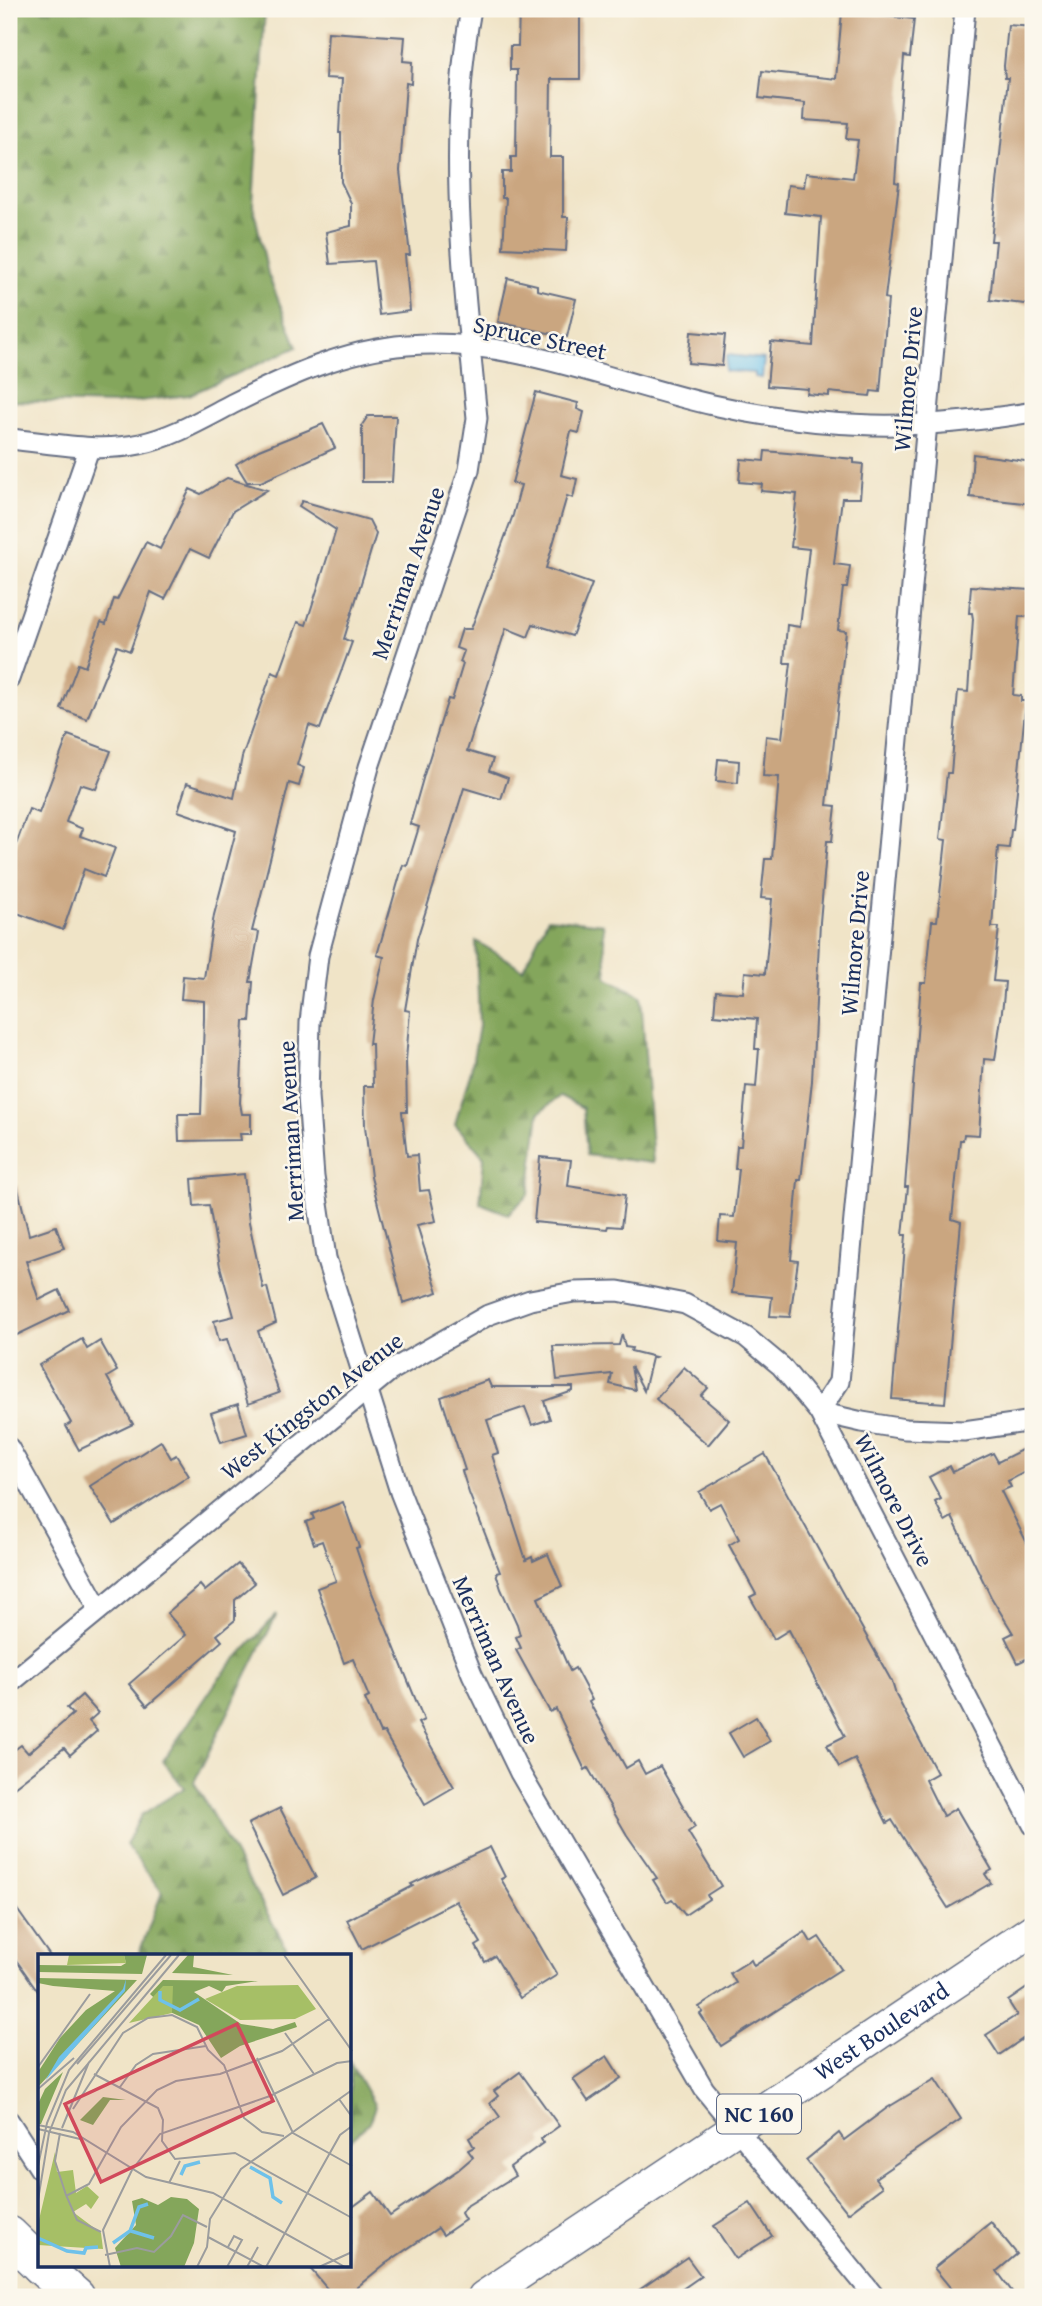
<svg xmlns="http://www.w3.org/2000/svg" width="1042" height="2306" font-family="'Gentium Book Plus',serif">
<defs>
<pattern id="forest-firs" width="22" height="20" patternUnits="userSpaceOnUse" patternTransform="scale(1.75)"><rect width="22" height="20" fill="#84a65b"/><path d="M5 1l3.5 6h-7zM16 11l3.5 6h-7z" fill="#6b884e"/></pattern>
</defs>
<rect width="100%" height="100%" fill="#fbf7ec"/>
<filter id="ink" filterUnits="userSpaceOnUse"><feTurbulence type="fractalNoise" baseFrequency=".0143" numOctaves="2"/><feDisplacementMap in="SourceGraphic" scale="14" xChannelSelector="R" yChannelSelector="G"/><feConvolveMatrix kernelMatrix="1 2 1 2 8 2 1 2 1" color-interpolation-filters="sRGB"/></filter>
<filter id="wash" filterUnits="userSpaceOnUse"><feTurbulence type="fractalNoise" baseFrequency=".00686" numOctaves="4" result="noise"/><feDisplacementMap in="SourceGraphic" scale="28" xChannelSelector="R" yChannelSelector="G"/><feGaussianBlur stdDeviation="1.57" result="paint"/><feColorMatrix in="noise" values="0 0 0 0 0 0 0 0 0 0 0 0 0 0 0 0 0 1.4 0 .05"/><feComposite in="paint" operator="in"/></filter>
<g filter="url(#wash)">
<rect width="100%" height="100%" fill="#f0e4c7"/>
<!-- forest -->
<g fill="url(#forest-firs)" stroke="#506a5c" stroke-width="2">
<path d="M9,9H265L253,205L268,274L297,347L189,395L114,404L9,401Z"/>
<path d="M548,918L603,924L607,977L641,996L653,1163L587,1155L583,1108L560,1096L539,1113L529,1194L508,1214L480,1203L484,1157L455,1124L471,1070L479,1026L476,941L523,969Z"/>
<path d="M277,1614L194,1782L291,1956H138L162,1892L126,1845L141,1815L184,1788L163,1761L219,1678Z"/>
<path d="M350,2062L375,2106L369,2123L350,2140Z"/>
</g>
<!-- water -->
<path fill="#6ec1ea" stroke="#4478a4" stroke-width="2" d="M727,355L764,359L762,378L755,377V373L725,371Z"/>
<g id="blocks">
<!-- building -->
<g fill="#caa680">
<path d="M519,9H580V79H551L550,157H563V217H568L566,251L503,248L506,198H502V172H511V157H516L517,70H510V46H518Z"/>
<path d="M842,12L914,19L910,57L904,56L895,182L899,183L885,298L888,299L880,392L871,391L870,396L829,392V396L807,394L808,389L767,386L771,342L813,346L821,217L785,213L788,185L804,187L806,173L853,178L858,140L846,139L848,123L804,120L805,103L759,98L762,71L836,79Z"/>
<path d="M1008,25L1033,27V305L990,300L996,241H991L1008,78H1005L1004,66Z"/>
<path d="M328,32L405,37L403,61L412,62L411,84L406,83L400,171L410,255H405L410,311L379,315L373,261L330,264L326,232L351,226V203L341,182V133H339L342,79L325,78Z"/>
<path d="M508,278L537,285V290L576,299L567,337L498,322Z"/>
<path d="M691,332L725,335L722,366L688,363Z"/>
<path d="M536,392L578,403L577,409L584,412L579,433L571,431L561,475L577,479L573,498L567,496L546,568L592,584L572,636L533,624L528,637L506,628L467,751L493,759L489,771L508,778L501,799L464,788L417,939L405,1010L410,1011L406,1060L407,1112H402L407,1156L417,1155L420,1191L429,1190L436,1221L417,1225L438,1292L403,1303L371,1177L365,1126L364,1086H373L372,1044H369L374,1000L384,957L377,955L403,865L407,866L419,827L410,824L424,775L448,699L452,700L463,664L460,662L464,651L456,648L462,629H471L513,515L521,485L512,483Z"/>
<path d="M368,416H396L392,482H362V425Z"/>
<path d="M323,424L335,448L261,482H247L236,464L259,450Z"/>
<path d="M765,451L854,459V463L863,464L860,498H842L834,564L850,566L847,588H843L838,630L846,631L827,805L836,806L832,841H827L820,922L812,1081L801,1180H798L791,1260L798,1261L790,1317L770,1316L772,1297L732,1293L737,1243L718,1241L720,1216L734,1217L739,1169H735L737,1146H741L746,1086L756,1087L759,1049H755L757,1019L714,1015L716,991L743,993L745,972L765,974L772,899L761,898L765,859H772L779,777L763,776L766,736L782,738L791,663H784L787,625L800,627L809,549L791,547L797,494L761,491L762,484L739,482L741,459L764,461Z"/>
<path d="M973,454L1033,462L1032,504L970,497Z"/>
<path d="M227,478L267,490L233,511L209,558L190,549L165,599L151,592L130,651L117,646L87,719L61,709L78,664L85,667L101,622L106,624L114,599L117,600L146,542L160,549L190,489L201,494Z"/>
<path d="M302,501L369,520L376,534L344,639L352,642L320,729L309,725L297,765L304,768L299,786L289,783L252,931L259,932L250,982H253L250,1021H244L240,1103L242,1114H251V1134H240L241,1140L179,1141L178,1114H201L204,1018V1001L181,999L183,976L204,978L214,915L236,831L178,811L187,783L234,798L242,757L272,672L279,675L298,622L306,625L336,530L299,506Z"/>
<path d="M971,586L1031,590L1029,617L1019,616L1013,695L1021,696V701H1026L1013,830H1011L1009,848L998,847L992,927H999L993,981L1005,982L1003,1004L995,1060L984,1059L979,1135L964,1134L963,1140H960L952,1219L961,1222L945,1403L892,1399L906,1235H903L908,1187H905L921,983H926L932,921H937L946,840L940,839L947,773H951L958,691L968,692L973,619L972,613H969Z"/>
<path d="M68,735L111,751L96,789L80,784L66,822L83,829L80,836L115,848L104,877L84,869L63,930L9,910V864L29,809L39,813Z"/>
<path d="M718,759L739,761L738,783L716,781Z"/>
<path d="M540,1157L571,1160L568,1186L625,1195L621,1227L608,1226L607,1229L534,1222Z"/>
<path d="M244,1174L249,1222L263,1288L267,1287L276,1323L258,1331L279,1393L248,1404L227,1339L219,1341L214,1321L234,1316L220,1266L209,1205L194,1206L192,1179Z"/>
<path d="M17,1185L29,1235L56,1226L64,1248L26,1261L39,1300L59,1290L69,1310L15,1336L9,1322V1186Z"/>
<path d="M622,1334L625,1347L632,1348L631,1351L655,1357L652,1358L644,1391L631,1366L635,1390L610,1384L612,1374L557,1380L553,1346L619,1345Z"/>
<path d="M82,1339L87,1349L100,1341L117,1371L107,1377L133,1424L79,1450L66,1426L71,1423L39,1365Z"/>
<path d="M684,1367L708,1388L701,1396L729,1420L708,1445L656,1399Z"/>
<path d="M488,1380L491,1387H573V1391L544,1401L550,1419L532,1425L525,1407L487,1420L498,1453L492,1455L526,1560L532,1557L533,1561L548,1554L562,1586L538,1598L570,1671L575,1668L592,1700L589,1702L626,1768L638,1761L645,1774L660,1766L695,1827L688,1832L721,1886L707,1895L709,1899L685,1915L672,1899L667,1902L653,1880L657,1878L627,1835L588,1768L585,1770L556,1709L550,1712L516,1650L521,1648L516,1637L520,1635L517,1624L501,1589L496,1573L500,1572L469,1493L462,1471L465,1470L441,1397Z"/>
<path d="M238,1404L247,1434L221,1442L211,1413Z"/>
<path d="M161,1441L171,1458L176,1455L189,1476L114,1524L90,1486Z"/>
<path d="M1033,1444V1468L1008,1481L1011,1487L1001,1491L1033,1555V1672L1026,1659L1018,1663L1005,1637L1013,1633L991,1597L952,1517L945,1521L935,1502L941,1499L929,1477L950,1466L953,1472L993,1453L998,1462Z"/>
<path d="M765,1454L892,1682L896,1695L937,1773L925,1780L943,1816L956,1808L992,1870L985,1874L991,1883L948,1908L892,1820L887,1823L855,1759L839,1767L827,1745L845,1736L789,1630L774,1639L750,1597L756,1594L729,1545L739,1539L720,1503L709,1509L699,1492Z"/>
<path d="M343,1502L359,1547L356,1548L368,1583L424,1720L418,1723L454,1787L425,1804L384,1732L380,1733L365,1699L369,1697L353,1659L344,1663L317,1588L336,1581L322,1541L314,1544L306,1522L314,1519L312,1514Z"/>
<path d="M238,1564L255,1583L235,1600V1620L217,1635L222,1641L147,1706L129,1684L186,1635L167,1613L200,1585L205,1591Z"/>
<path d="M82,1695L98,1713L89,1721L97,1731L70,1755L64,1748L9,1791V1754L21,1745L28,1753L73,1714L67,1708Z"/>
<path d="M756,1717L770,1741L743,1757L729,1733Z"/>
<path d="M280,1808L316,1878L283,1895L248,1824Z"/>
<path d="M490,1847L505,1877L501,1879L557,1975L520,1998L495,1956L485,1962L476,1946L481,1943L456,1901L362,1949L347,1920L413,1886L411,1884Z"/>
<path d="M9,1898L50,1956H40V1994L9,1950Z"/>
<path d="M805,1932L811,1942L819,1937L841,1969L721,2046L700,2014L703,2012L699,2007L736,1983L730,1973L751,1960L754,1966Z"/>
<path d="M1033,1984V2039L1030,2034L999,2055L986,2035L1017,2015L1008,2001Z"/>
<path d="M607,2056L621,2078L588,2101L573,2079Z"/>
<path d="M520,2072L559,2126L541,2139L543,2143L510,2167L515,2176L465,2207L461,2213L465,2220L443,2235L438,2228L385,2264L345,2297H334L308,2266H350V2209L373,2192L390,2216L458,2170L473,2157L468,2150L474,2147L469,2138L500,2117L490,2103L498,2096L494,2091Z"/>
<path d="M935,2079L961,2119L875,2178L882,2187L848,2213L806,2160L839,2133L844,2140L887,2108Z"/>
<path d="M750,2203L772,2236L736,2259L714,2226Z"/>
<path d="M991,2222L1017,2254L997,2271L1016,2297H958L934,2268Z"/>
<path d="M687,2257L701,2276L671,2297H629Z"/>
</g>
</g>
</g>
<g filter="url(#ink)">
<use href="#blocks" fill-opacity="0" stroke="#666e83" stroke-width="2"/>
<g fill="none" stroke-linecap="round" stroke-linejoin="round">
<defs>
<g id="minor">
<path d="M471,9C446,145 464,282 477,418L469,470L369,767L318,956L310,1022L308,1096L314,1177L326,1258L400,1492L472,1674L520,1773L704,2089L875,2297"/>
<path d="M965,9L839,1382L819,1412L1033,1825"/>
<path d="M9,439C54,443 95,453 140,444C173,437 203,419 232,404C288,376 344,350 407,345C511,337 612,382 713,405C826,430 919,431 1033,412"/>
<path d="M9,679L89,449"/>
<path d="M9,1448L99,1609"/>
<path d="M9,1684L390,1371L488,1315L530,1300L574,1292L618,1291L685,1304L746,1337L781,1366L819,1412L862,1422L905,1429L964,1431L1033,1421"/>
<path d="M9,2121L40,2169"/>
</g>
<g id="primary">
<path id="s1" d="M484,2297L1033,1930"/>
</g>
<g id="motorway">
<path d="M9,2235L40,2265"/>
<path d="M41,2266L76,2297"/>
</g>
</defs>
<!-- minor casing -->
<use href="#minor" stroke="#666e83" stroke-width="23"/>
<!-- primary casing -->
<use href="#primary" stroke="#666e83" stroke-width="35"/>
<!-- motorway casing -->
<use href="#motorway" stroke="#666e83" stroke-width="40"/>
<!-- minor -->
<use href="#minor" stroke="#fff" stroke-width="19"/>
<!-- primary -->
<use href="#primary" stroke="#fff" stroke-width="32"/>
<!-- motorway -->
<use href="#motorway" stroke="#fff" stroke-width="37"/>
</g>
</g>
<g text-anchor="middle" stroke-width="5" stroke-linejoin="round" paint-order="stroke">
<!-- shield labels -->
<rect fill="#fbf7ec" stroke="#5e6b89" stroke-width="2" x="717" y="2094.5" width="84" height="39" rx="5"/>
<g font-size="23" font-weight="bold" fill="#1b2f5e">
<text x="759" y="2122">NC 160</text>
</g>
<!-- street labels -->
<g font-size="24" fill="#1b2f5e" stroke="#fbf7ec">
<text transform="translate(540 338) rotate(12)" y="8">Spruce Street</text>
<text transform="translate(908 379) rotate(-85)" y="8">Wilmore Drive</text>
<text transform="translate(408 573) rotate(-71)" y="8">Merriman Avenue</text>
<text transform="translate(855 943) rotate(-85)" y="8">Wilmore Drive</text>
<text transform="translate(291 1131) rotate(-93)" y="8">Merriman Avenue</text>
<text transform="translate(312 1406) rotate(-38)" y="8">West Kingston Avenue</text>
<text transform="translate(894 1500) rotate(63)" y="8">Wilmore Drive</text>
<text transform="translate(496 1660) rotate(66)" y="8">Merriman Avenue</text>
<text dy="8" stroke="none"><textPath href="#s1" startOffset="478">West Boulevard</textPath></text>
</g>
</g>
<!-- overview -->
<g transform="translate(38 1954)">
<rect width="313" height="313" fill="#f0e4c7"/>
<path d="M31,1H86L88,9L29,11ZM260,31L278,55L257,65L202,66L167,45L199,32Z" fill="#a6bf66"/>
<path d="M86,1H109L104,20L0,18V11L83,12L88,9ZM150,1H156L155,13L195,21L134,19ZM0,24L99,26L0,133V118L22,84L48,56L77,37L15,32L0,29ZM125,26L220,27L188,32L184,38L171,32L156,38L203,70L235,75L257,68L259,73L202,92L183,104L161,71L130,57L112,40ZM25,118L3,170H0V150L7,135ZM65,143L88,146H72L55,171L42,166ZM133,243L149,245L161,255L156,289L146,313H83L77,294L98,271L94,247L104,244L120,251Z" fill="#84a65b"/>
<path d="M125,32H135L134,59L91,69ZM17,198L19,218L35,216L38,239L49,232L61,243L53,255L48,250L35,258L63,279L65,295L0,291V270Z" fill="#a6bf66"/>
<path d="M88,25L87,37L7,127L21,103L85,35Z" fill="#6ec1ea"/>
<path fill="none" stroke="#6ec1ea" stroke-width="3.5" d="M122,37V46L142,56L161,45M212,213L232,224L235,243L244,249M143,221L147,212L162,208M93,277L116,284M0,284L29,297L46,299L48,294L60,293M75,289L92,277L101,253L110,250"/>
<path fill="none" stroke="#9b9c9d" stroke-width="2" d="M246,1L314,97M247,79L276,120M219,104L255,179L314,212M39,110L133,1M0,113L52,40M56,120L120,154L125,166L124,187L137,205L197,199L314,264M82,133L98,111L115,100L168,92M0,135L36,104M301,145L314,163M35,155L85,79L110,64L134,61L159,73L170,96L186,111L206,164L224,178L246,182M0,171L35,178L108,223L175,239L307,313M24,174L51,108M0,175L42,185M22,179L17,207L28,241L39,266L63,278M0,212L9,169L31,116L128,1M131,229L142,207M28,242L51,230L83,173L119,136L138,127L182,120L244,97L291,65M0,246L11,179L28,136L141,1M170,283L226,313M67,301L99,294L116,298L133,282L145,261L169,273M72,313L65,276L94,216L122,180L232,142L299,109L314,107M159,313L169,293L172,265L203,215L314,136M189,313L204,286L196,282L190,293M209,313L220,293M228,313L302,181L314,172M281,313L314,298"/>
<path fill="#d1495b" fill-opacity="0.15" stroke="#d1495b" stroke-width="3.5" d="M199,70L235,147L63,228L27,150Z"/>
<rect width="313" height="313" fill="none" stroke="#1b2f5e" stroke-width="3.5"/>
</g>
<!-- margin -->
<rect width="1042" height="2306" fill="none" stroke="#fbf7ec" stroke-width="35"/>
</svg>
